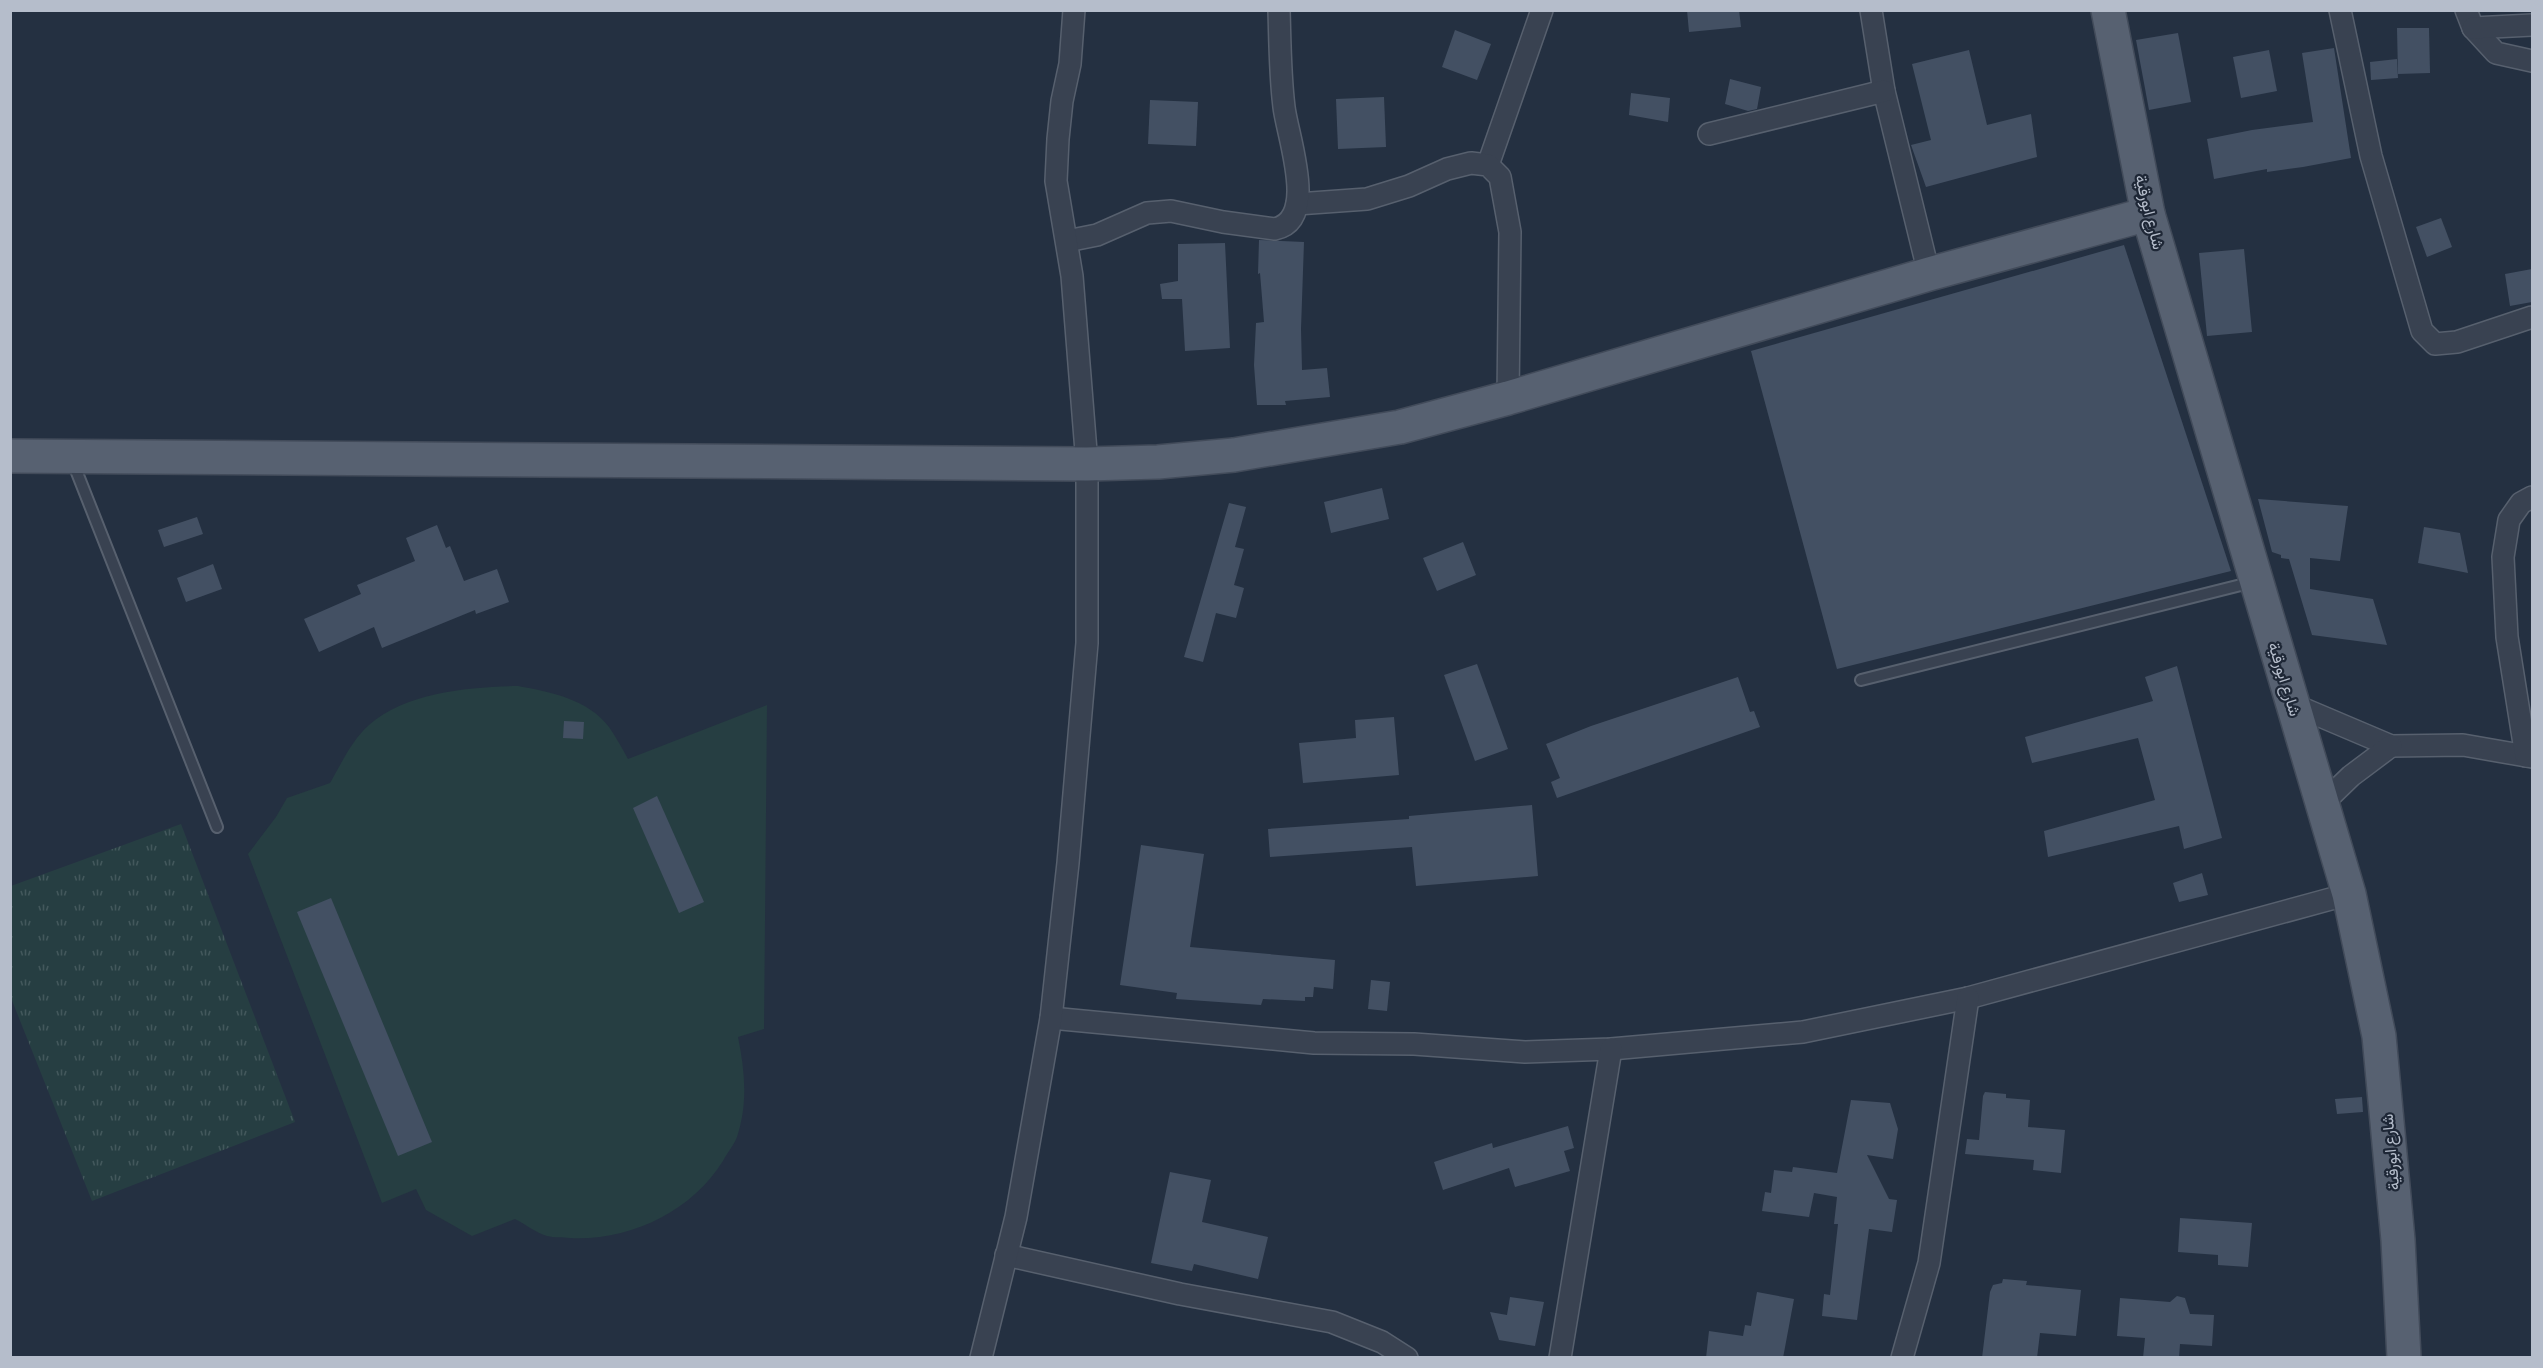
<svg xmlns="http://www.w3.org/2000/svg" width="2543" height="1368" font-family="Commissioner,Vazirmatn,sans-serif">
<defs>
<pattern id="park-tufts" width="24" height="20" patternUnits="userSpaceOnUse" patternTransform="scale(1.5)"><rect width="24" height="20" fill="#263e42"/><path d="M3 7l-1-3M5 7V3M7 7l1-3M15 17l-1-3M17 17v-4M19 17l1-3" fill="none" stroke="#43585c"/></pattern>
</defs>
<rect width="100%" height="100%" fill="#243041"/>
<!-- green -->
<path fill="#263e42" d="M518,686C550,692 588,699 609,727C616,737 622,748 628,759L767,705L764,1029L738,1037C745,1071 748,1104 737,1137C734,1145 727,1153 723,1161C691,1212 630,1241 570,1238C563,1237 554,1238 547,1236C536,1233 525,1224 515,1219L472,1236L426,1210L416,1189L382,1203L248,854L276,817L287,798L330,783C341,764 352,740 369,725C406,692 470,687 518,686Z"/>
<!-- park -->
<path fill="url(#park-tufts)" d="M181,824L295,1122L92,1201L11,998V886Z"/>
<!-- building -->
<g fill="#435063">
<path d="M1687,10H1739L1741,27L1689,32Z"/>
<path d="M2397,28H2429L2430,73L2398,74Z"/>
<path d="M1455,30L1491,44L1477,80L1442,67Z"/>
<path d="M2178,33L2191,102L2149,110L2136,40Z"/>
<path d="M2334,48L2351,158L2303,167L2267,172V169L2214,179L2207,139L2252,130L2313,122L2302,53Z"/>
<path d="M1969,50L1987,125L2031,114L2037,157L1926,187L1911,145L1931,140L1912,64Z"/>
<path d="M2269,50L2277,91L2241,98L2233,57Z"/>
<path d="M2397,59L2398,78L2371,80L2370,62Z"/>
<path d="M1730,79L1761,87L1757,109L1748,111L1725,104Z"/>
<path d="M1631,93L1670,98L1668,122L1629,115Z"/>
<path d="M1384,97L1386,147L1338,149L1336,99Z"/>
<path d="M1150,100L1198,102L1196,146L1148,144Z"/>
<path d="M2441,218L2452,247L2427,257L2416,227Z"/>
<path d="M1259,240L1304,242L1301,329L1302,370L1327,368L1330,397L1285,401L1286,405H1257L1254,365L1256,323L1264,322L1260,273L1258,274Z"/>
<path d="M1225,243L1230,348L1185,351L1182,299H1162L1160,284L1178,281V244Z"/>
<path d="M2124,245L2231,571L1837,669L1751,351Z"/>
<path d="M2244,249L2252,332L2207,336L2199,253Z"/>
<path d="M2532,269V302L2510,306L2505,274Z"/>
<path d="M1382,488L1389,519L1331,533L1324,502Z"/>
<path d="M2258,499L2348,506L2340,561L2310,558V589L2373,599L2387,645L2312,635L2289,559L2281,558V555L2272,552Z"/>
<path d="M1229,503L1246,507L1235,547L1244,549L1234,585L1244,588L1236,618L1216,613L1203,662L1184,657Z"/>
<path d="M197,517L203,534L164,547L158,530Z"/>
<path d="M437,525L446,548L450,546L464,581L497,569L509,602L476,614L475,610L382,648L374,627L319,652L304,619L361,594L357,585L415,561L406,538Z"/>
<path d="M2424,527L2460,533L2468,573L2418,563Z"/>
<path d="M1463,542L1476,575L1437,591L1423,558Z"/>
<path d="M213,564L222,589L186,602L177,578Z"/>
<path d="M1477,664L1508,749L1475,761L1444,675Z"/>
<path d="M2177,666L2222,838L2184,849L2179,826L2048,857L2044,831L2155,800L2138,738L2032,763L2025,737L2153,701L2145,677Z"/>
<path d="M1738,677L1750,712L1754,711L1760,727L1557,798L1551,782L1560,778L1546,744L1591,726Z"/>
<path d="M1394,717L1399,775L1303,783L1299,743L1356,738L1355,720Z"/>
<path d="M564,721L584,722L583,739L563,738Z"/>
<path d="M657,796L704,902L679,913L633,808Z"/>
<path d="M1532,805L1538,876L1416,886L1412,847L1270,857L1268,829L1409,819V816Z"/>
<path d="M1141,845L1204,854L1190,947L1335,960L1333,989L1314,987L1313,997H1305V1001L1263,999L1261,1005L1176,999L1177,993L1120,985Z"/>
<path d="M2202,873L2208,895L2179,902L2173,883Z"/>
<path d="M331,898L432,1142L398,1156L297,912Z"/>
<path d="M1371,980L1390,982L1387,1011L1368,1009Z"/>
<path d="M1985,1092L2006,1094V1098L2030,1100L2028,1127L2065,1130L2061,1173L2033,1170L2034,1160L1965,1154L1967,1139L1979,1140L1983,1096Z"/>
<path d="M2362,1097L2363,1112L2337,1114L2335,1099Z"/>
<path d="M1851,1100L1890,1103L1898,1129L1893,1159L1867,1155L1889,1199L1897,1200L1892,1232L1869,1229L1857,1320L1822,1316L1824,1294L1830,1295L1838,1224H1834L1837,1197L1814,1193L1809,1217L1762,1211L1765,1192L1771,1193L1774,1170L1792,1172L1793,1167L1837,1173Z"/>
<path d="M1568,1126L1574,1148L1564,1151L1570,1171L1515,1187L1509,1168L1443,1190L1434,1162L1492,1143L1493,1148Z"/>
<path d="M1170,1172L1211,1180L1202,1222L1268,1237L1258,1279L1194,1264L1192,1271L1151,1263Z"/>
<path d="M2180,1218L2252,1223L2248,1267L2218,1265V1255L2178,1252Z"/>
<path d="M2003,1279L2027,1281L2026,1285L2081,1290L2076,1336L2040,1333L2037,1358H1982L1990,1292L1993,1285L2002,1283Z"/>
<path d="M1757,1292L1794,1299L1783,1358H1706L1709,1331L1743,1336L1745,1325L1751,1326Z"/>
<path d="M2177,1296L2185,1298L2190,1314L2214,1315L2212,1346L2180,1344L2179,1358H2143L2145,1338L2117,1336L2120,1298L2170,1302Z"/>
<path d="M1510,1297L1544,1302L1535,1346L1499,1340L1490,1312L1507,1315Z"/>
</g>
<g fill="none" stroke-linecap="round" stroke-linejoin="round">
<defs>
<g id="service">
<path d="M72,460L217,827"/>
<path d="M1861,680L2253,582"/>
</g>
<g id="minor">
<path d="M1871,10L1884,91L1929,274"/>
<path d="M2340,10L2371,156L2422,331L2435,344L2457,342L2532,317"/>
<path d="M2466,10L2473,28L2496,53L2532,61"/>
<path d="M2473,28L2532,25"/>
<path d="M1709,134L1884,91"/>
<path d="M1488,165L1542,10"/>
<path d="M1297,204L1367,199L1409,186L1447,169L1471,163L1488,165L1500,177L1510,232L1508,398"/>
<path d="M1067,241L1097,235L1147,213L1171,211L1223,222L1275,229C1319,220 1287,135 1284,107C1280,75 1280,43 1279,10"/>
<path d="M2292,704L2391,746L2463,745L2532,757"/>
<path d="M2526,756L2507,637L2503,557L2509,520L2521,503L2532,497"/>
<path d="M2323,803L2351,776L2391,746"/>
<path d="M1051,1018L1314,1043L1414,1044L1525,1052L1611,1049L1803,1032L1968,998L2349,894"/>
<path d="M1006,1255L1180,1294L1332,1322L1382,1342L1407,1358"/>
<path d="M981,1358L1016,1217L1051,1018L1068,863L1087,643V464L1072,276L1056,181L1058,139L1062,101L1070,64L1074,10"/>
<path d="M1560,1358L1611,1049"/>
<path d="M1902,1358L1929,1263L1968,998"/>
</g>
<g id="primary">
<path d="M2108,10L2148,214L2349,894L2379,1036L2398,1240L2404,1358"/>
<path d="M10,456L1087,464L1158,462L1234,455L1400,427L1508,398L1929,274L2148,214"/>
</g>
</defs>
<!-- service casing -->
<use href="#service" stroke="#57606e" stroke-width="14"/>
<!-- minor casing -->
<use href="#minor" stroke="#57606e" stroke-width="24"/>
<!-- primary casing -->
<use href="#primary" stroke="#424b5a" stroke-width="36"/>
<!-- service -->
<use href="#service" stroke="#394251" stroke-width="10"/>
<!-- minor -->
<use href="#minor" stroke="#394251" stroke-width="21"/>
<!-- primary -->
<use href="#primary" stroke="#576171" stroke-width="33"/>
</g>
<g text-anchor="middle" stroke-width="4.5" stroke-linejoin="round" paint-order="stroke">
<!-- street labels -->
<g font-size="16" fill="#b5bdcb" stroke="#1e2736">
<text transform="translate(2150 212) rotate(76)" y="6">شارع ابورقية</text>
<text transform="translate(2285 679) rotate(73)" y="6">شارع ابورقية</text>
<text transform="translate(2390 1152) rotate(-95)" y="6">شارع ابورقية</text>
</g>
</g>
<!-- border -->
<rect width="2543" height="1368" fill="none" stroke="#b5bdcb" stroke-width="24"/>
</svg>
